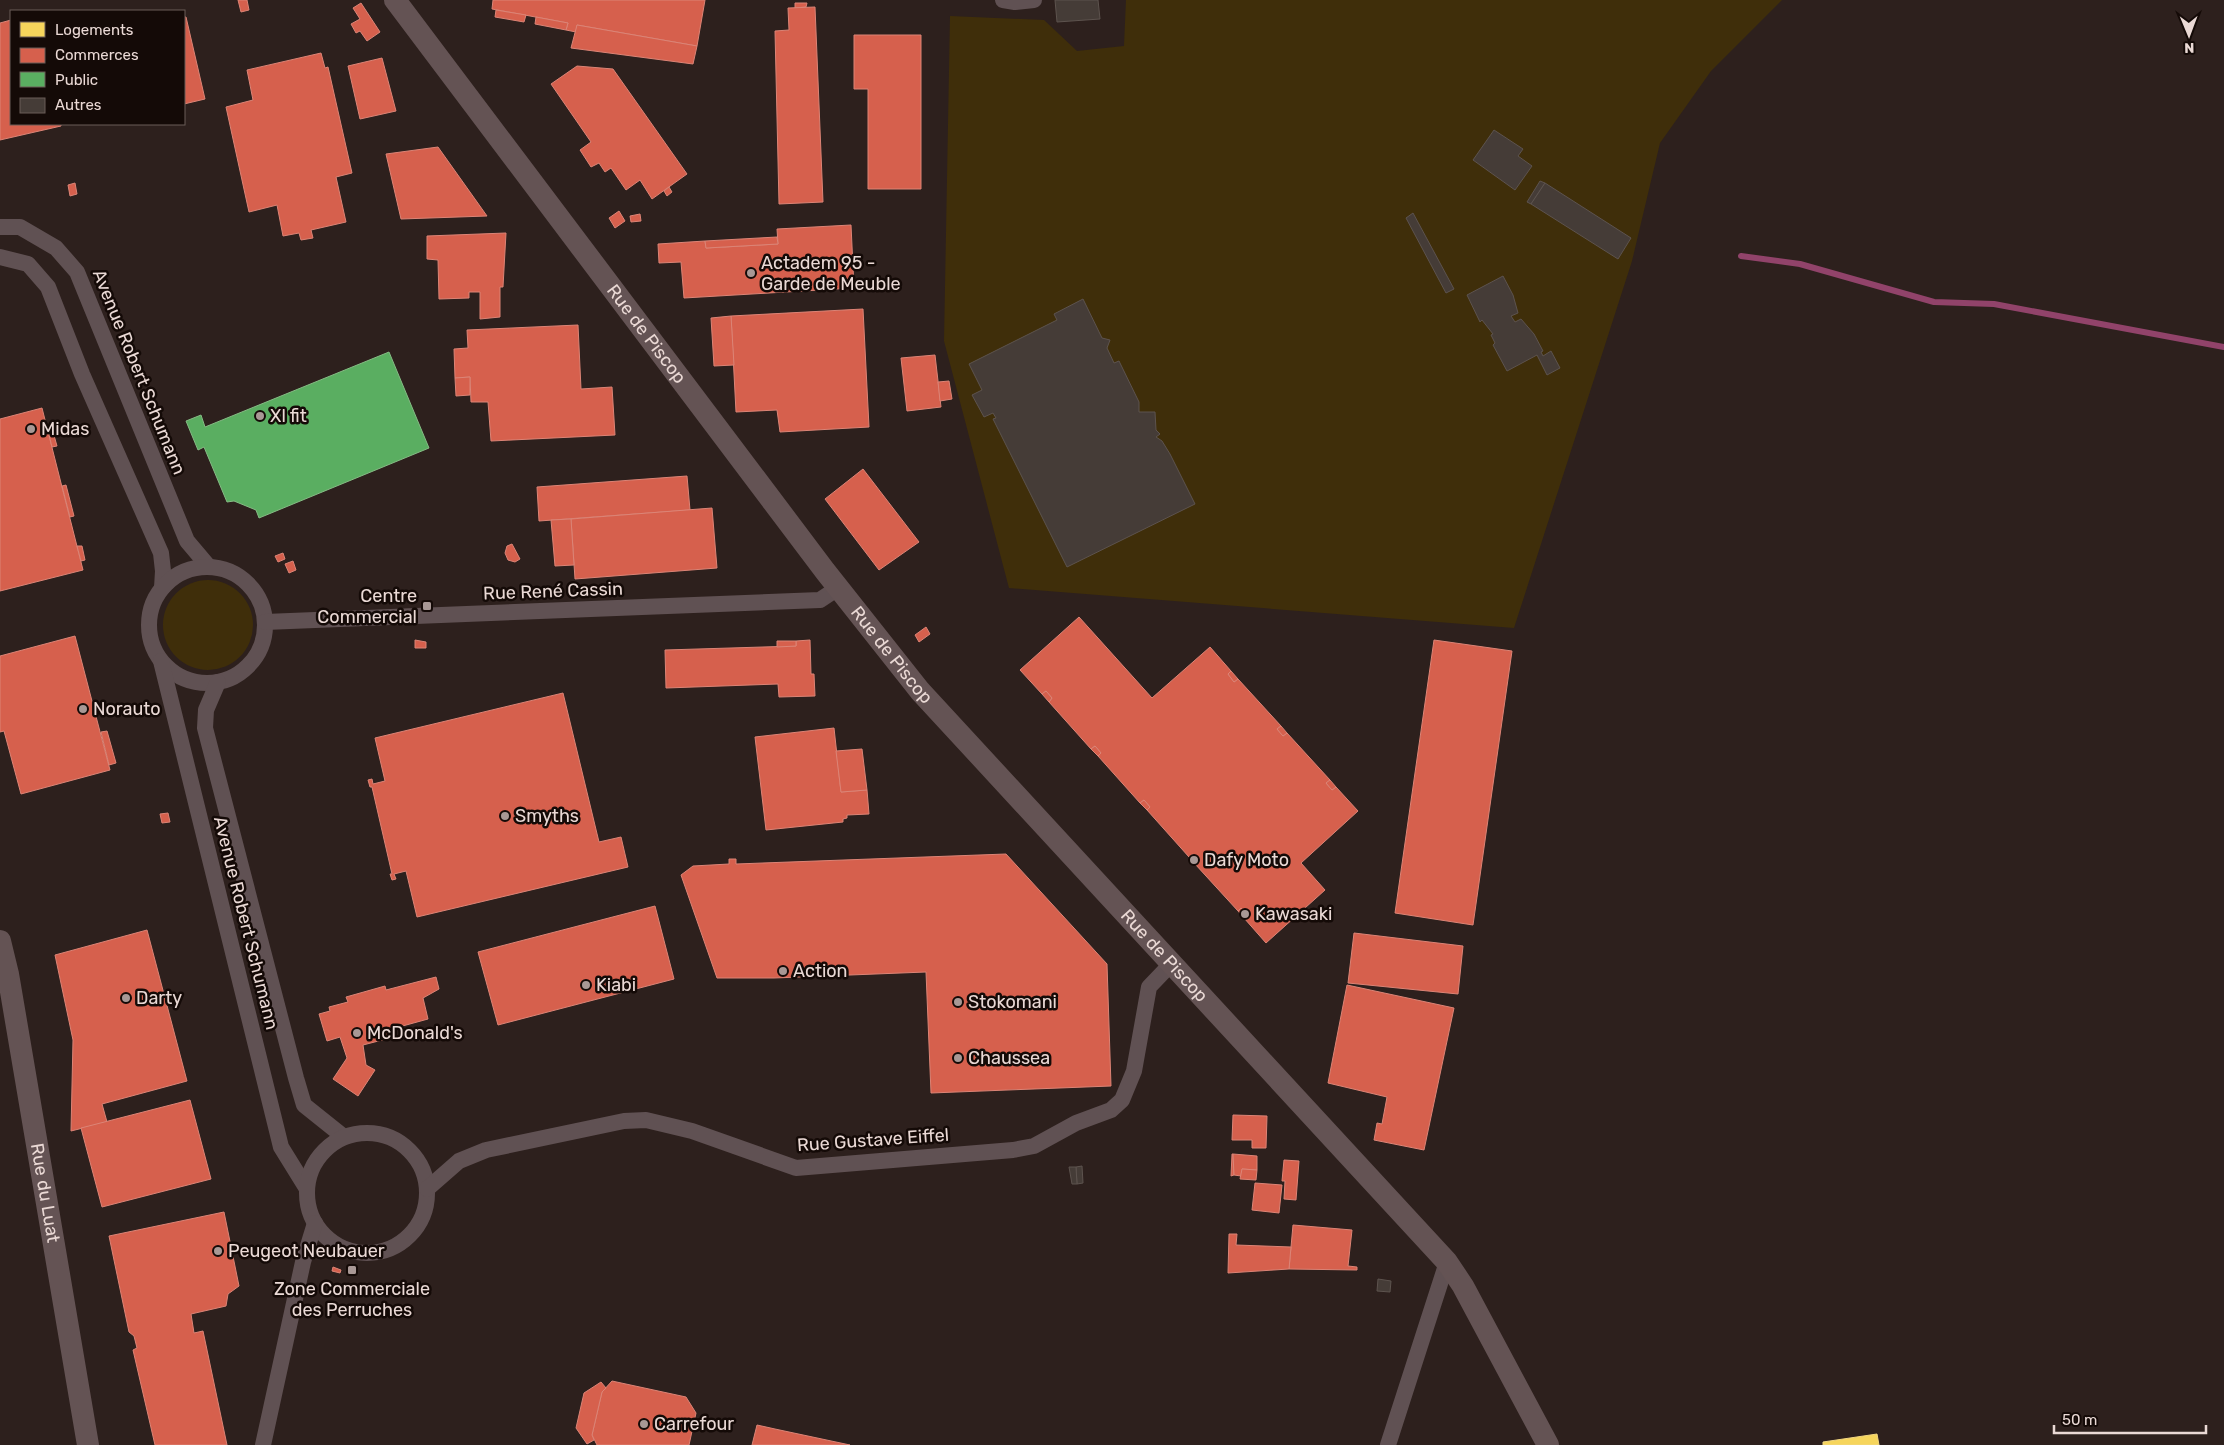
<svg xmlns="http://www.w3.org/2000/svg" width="2224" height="1445" font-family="Rubik,sans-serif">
<rect width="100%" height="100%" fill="#2d201d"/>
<!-- green -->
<g fill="#3f2e0a">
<path d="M1126,0H1782L1711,71L1660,143L1632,261L1514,628L1009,588L944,341L950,16L1044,20L1077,51L1124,46Z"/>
<circle cx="208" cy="625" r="45"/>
</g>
<!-- homes -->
<path fill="#f6d55c" stroke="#f2d680" d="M1877,1434L1879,1445H1823V1442Z"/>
<!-- shops -->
<g fill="#d6604d" stroke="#dc8476">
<path d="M238,0H247L249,10L241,12Z"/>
<path d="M493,0H705L697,46L577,25L576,32L566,30L568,23L492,9Z"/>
<path d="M361,3L380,32L367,41L360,31L356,33L351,24L360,19L353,8Z"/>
<path d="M795,3H807L806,7L795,8Z"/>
<path d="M815,7L823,202L779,204L775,31L789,30L788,8Z"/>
<path d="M496,10L526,15L524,22L495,17Z"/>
<path d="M184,17H186L205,99L184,104Z"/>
<path d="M536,17L568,23L566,30L535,24Z"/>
<path d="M11,20V124H61V126L0,140V23Z"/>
<path d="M577,25L697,46L693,64L571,48Z"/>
<path d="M854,35H921V189H868V89H854Z"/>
<path d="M321,53L325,68L328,67L352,173L336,177L346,222L311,230L313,238L301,240L299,233L283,236L277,205L249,212L226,107L253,100L247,70Z"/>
<path d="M382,58L396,111L360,119L348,66Z"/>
<path d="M577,66L613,69L687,174L652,199L640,180L626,190L611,168L605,172L599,163L591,167L580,150L591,142L551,84Z"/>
<path d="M438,147L487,216L401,219L386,154Z"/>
<path d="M75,183L77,194L70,196L68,185Z"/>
<path d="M669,187L672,192L667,196L664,191Z"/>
<path d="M619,211L625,221L615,228L609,218Z"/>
<path d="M640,214L641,221L631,222L630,216Z"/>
<path d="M851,225L854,288L684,298L681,262L659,263L658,244L705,241L706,248L778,244L777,229Z"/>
<path d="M506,233L503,287H500V317L480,319V292H469V298L439,299L438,260L427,259V236Z"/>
<path d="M777,237L778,244L706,248L705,241Z"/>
<path d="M863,309L869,427L780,432L777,410L736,412L731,316Z"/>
<path d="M731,316L734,365L714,366L711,318Z"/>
<path d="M578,325L581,389L612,387L615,435L491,441L488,402H471L470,377L455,378L454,349L468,348L467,330Z"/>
<path d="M935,355L941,407L907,411L901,358Z"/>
<path d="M470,377V395L456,396L455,378Z"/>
<path d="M949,381L952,399L940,401L938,382Z"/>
<path d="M42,408L83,570L0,591V419Z"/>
<path d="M51,425L57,446L52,447L47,426Z"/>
<path d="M863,469L919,542L879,570L825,499Z"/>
<path d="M687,476L690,510L539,521L537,487Z"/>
<path d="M66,485L74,516L70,517L62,486Z"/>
<path d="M712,508L717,568L575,579L571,519Z"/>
<path d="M571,519L574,565L555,566L551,520Z"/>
<path d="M512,544L520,559L515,562L508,560L505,553L507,546Z"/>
<path d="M77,546H82L85,560L81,561Z"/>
<path d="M283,553L285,559L278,562L275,556Z"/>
<path d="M293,561L296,570L289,573L285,564Z"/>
<path d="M1079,617L1152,698L1210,647L1231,671L1228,674L1234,682L1238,679L1281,726L1277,729L1283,736L1287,733L1330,780L1326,783L1332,790L1336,787L1358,811L1301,863L1325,890L1266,943L1244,918L1248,915L1241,908L1238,911L1195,864L1199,861L1193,854L1189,857L1147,810L1150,807L1144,800L1140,803L1098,756L1101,753L1095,746L1091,749L1049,702L1052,698L1046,691L1042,694L1020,670Z"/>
<path d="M926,627L930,634L919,642L915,635Z"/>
<path d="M75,636L110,770L21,794L4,731L0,732V656Z"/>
<path d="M415,640L426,642V648H415Z"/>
<path d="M810,640L811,674H814L815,696L779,697L778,684L666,688L665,650L796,646V641Z"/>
<path d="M1434,640L1512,651L1473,925L1395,913Z"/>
<path d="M777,641H796V646L777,647Z"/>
<path d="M1231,671L1238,679L1234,682L1228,674Z"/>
<path d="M1046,691L1052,698L1049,702L1042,694Z"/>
<path d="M563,693L599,842L621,837L628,867L417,917L406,871L394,874L396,879L392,880L390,874H392L372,787H370L368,780L372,779L373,784L385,781L375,738Z"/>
<path d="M1281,726L1287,733L1283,736L1277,729Z"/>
<path d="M834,728L841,792L867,790L869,814L847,815V818L843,819V822L766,830L755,737Z"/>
<path d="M107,731L116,763L109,765L101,732Z"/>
<path d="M1095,746L1101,753L1098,756L1091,749Z"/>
<path d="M862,749L867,790L841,792L836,751Z"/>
<path d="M1330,780L1336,787L1332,790L1326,783Z"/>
<path d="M1144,800L1150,807L1147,810L1140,803Z"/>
<path d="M168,813L170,822L162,823L160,814Z"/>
<path d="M1006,854L1107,964L1111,1086L931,1093L926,972L774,978H717L681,875L693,866L729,864V859H736V864Z"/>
<path d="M1193,854L1199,861L1195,864L1189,857Z"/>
<path d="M655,906L674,979L498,1025L478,952Z"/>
<path d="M1241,908L1248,915L1244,918L1238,911Z"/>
<path d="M147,930L187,1081L102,1104L107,1122L71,1131L73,1040L55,955Z"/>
<path d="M1354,933L1463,946L1458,994L1348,983Z"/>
<path d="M436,977L439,989L423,998L428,1019L388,1030L390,1038L363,1045L366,1065L375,1070L358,1096L333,1079L347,1058L340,1037L327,1041L319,1014L330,1011L329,1007L348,1002L346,997L385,986L386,990Z"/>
<path d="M1347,985L1454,1008L1424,1150L1374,1140L1377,1123L1382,1124L1387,1097L1328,1083Z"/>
<path d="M190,1100L211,1179L102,1207L81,1128Z"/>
<path d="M1233,1115L1267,1116L1266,1148H1252V1140H1232Z"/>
<path d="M1232,1154H1233L1234,1175L1231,1176Z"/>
<path d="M1233,1154L1257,1156V1170L1242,1169L1241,1176L1234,1175Z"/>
<path d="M1284,1160L1299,1161L1296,1200L1284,1199L1285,1181H1282Z"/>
<path d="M1242,1169L1257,1170L1256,1180L1240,1179Z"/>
<path d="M1255,1183L1282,1185L1279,1213L1252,1210Z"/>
<path d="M224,1212L239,1286L228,1294L226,1306L191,1314L194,1333L203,1331L227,1445H155L133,1350L137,1348L134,1336L129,1332L109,1236Z"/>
<path d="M1293,1225L1352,1230L1348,1266L1357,1267V1270L1289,1269Z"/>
<path d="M1229,1234H1237L1236,1245L1291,1247L1289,1269L1228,1273Z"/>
<path d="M333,1267L341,1270L340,1273L332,1271Z"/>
<path d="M612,1381L686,1397L696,1413L689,1445H597L592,1435L602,1392Z"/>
<path d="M601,1382L606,1388L602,1392L592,1435L594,1440L587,1444L576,1428L584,1393Z"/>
<path d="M757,1425L775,1429L850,1445H752Z"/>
</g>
<!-- public -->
<path fill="#5aae61" stroke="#85bb84" d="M389,352L429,448L259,518L256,510L234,501L227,502L204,447L198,450L186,421L201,415L205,427Z"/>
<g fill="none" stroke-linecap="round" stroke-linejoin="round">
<!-- stream -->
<path stroke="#91436a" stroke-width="6" d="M1741,256L1800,264L1934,302L1994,304L2224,347"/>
</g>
<!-- building -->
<g fill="#453c37" stroke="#5d534e">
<path d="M1055,0H1098L1100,19L1057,22Z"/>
<path d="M1494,130L1523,149L1518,156L1532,166L1515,190L1473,160Z"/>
<path d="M1540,181L1545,183L1531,204L1527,202Z"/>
<path d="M1545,183L1631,238L1618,259L1531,204Z"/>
<path d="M1413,213L1454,289L1446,293L1406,218Z"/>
<path d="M1503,276L1513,295L1518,313L1511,316L1515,322L1521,319L1534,334L1543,351L1541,352L1543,356L1551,351L1560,368L1547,375L1537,355L1507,371L1493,345L1495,343L1491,335L1493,334L1482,320L1480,322L1467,295Z"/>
<path d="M1083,299L1102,338L1110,340L1107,348L1114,363L1119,361L1139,402V412H1155L1156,430L1160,434L1156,437L1162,441L1170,454L1195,504L1067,567L993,419L996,418L993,413L984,417L972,395L982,390L969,364L1057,320L1054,314Z"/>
<path d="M1082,1166L1083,1183L1077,1184L1076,1167Z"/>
<path d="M1069,1167H1076L1077,1184H1072Z"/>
<path d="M1378,1279L1391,1281L1390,1292L1377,1291Z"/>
</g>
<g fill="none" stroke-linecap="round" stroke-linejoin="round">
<!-- street -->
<g stroke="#605153" stroke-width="16">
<path d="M1003,0L1015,2L1034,0"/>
<path d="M0,227H20L56,248L77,272L187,541L209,567"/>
<path d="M0,257L28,264L48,287L82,374L161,553L163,571L162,588"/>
<circle cx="207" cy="625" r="58"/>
<path d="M265,622L820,600L838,588"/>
<path d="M161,661L281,1147L307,1189"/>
<path d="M218,682L206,710L205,728L296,1078L304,1105L344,1137"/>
<circle cx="367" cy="1193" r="60"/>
<path d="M427,1189L459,1161L486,1150L624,1121L646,1120L692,1131L796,1168L1013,1150L1034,1146L1076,1123L1111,1110L1122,1100L1134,1071L1149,987L1172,963"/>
<path d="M263,1445L303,1262L315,1223"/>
<path d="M1388,1445L1447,1262"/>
</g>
<!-- secondary -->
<g stroke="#645354" stroke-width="22">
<path id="s1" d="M395,0L825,571L920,691L1447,1262L1463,1286L1548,1445"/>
<path id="s2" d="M0,941L8,974L88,1445"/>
</g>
</g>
<!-- markers -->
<g fill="#a89895" stroke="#140a07" stroke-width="2">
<circle cx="751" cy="273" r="5"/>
<circle cx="260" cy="416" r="5"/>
<circle cx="31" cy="429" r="5"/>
<rect x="422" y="601" width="10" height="10" rx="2.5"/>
<circle cx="83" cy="709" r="5"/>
<circle cx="505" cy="816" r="5"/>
<circle cx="1194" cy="860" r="5"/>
<circle cx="1245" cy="914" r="5"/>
<circle cx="783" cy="971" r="5"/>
<circle cx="586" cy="985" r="5"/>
<circle cx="126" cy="998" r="5"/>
<circle cx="958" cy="1002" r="5"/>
<circle cx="357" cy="1033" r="5"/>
<circle cx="958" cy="1058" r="5"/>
<circle cx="218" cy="1251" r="5"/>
<rect x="347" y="1265" width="10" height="10" rx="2.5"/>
<circle cx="644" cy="1424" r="5"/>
</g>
<g text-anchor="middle" stroke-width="5" stroke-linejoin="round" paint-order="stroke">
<!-- poi labels -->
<g font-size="18" fill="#ead9d5" stroke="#140a07" text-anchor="start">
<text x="761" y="269">Actadem 95 -<tspan x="761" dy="21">Garde de Meuble</tspan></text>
<text x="270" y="422">Xl fit</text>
<text x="41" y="435">Midas</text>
<text x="417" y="602" text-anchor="end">Centre<tspan x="417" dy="21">Commercial</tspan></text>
<text x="93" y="715">Norauto</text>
<text x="515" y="822">Smyths</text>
<text x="1204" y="866">Dafy Moto</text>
<text x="1255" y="920">Kawasaki</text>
<text x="793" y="977">Action</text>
<text x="596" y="991">Kiabi</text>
<text x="136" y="1004">Darty</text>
<text x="968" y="1008">Stokomani</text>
<text x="367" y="1039">McDonald's</text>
<text x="968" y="1064">Chaussea</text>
<text x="228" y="1257">Peugeot Neubauer</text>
<text x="352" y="1295" text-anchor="middle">Zone Commerciale<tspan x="352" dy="21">des Perruches</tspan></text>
<text x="654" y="1430">Carrefour</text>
</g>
<!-- street labels -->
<g font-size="18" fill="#ead9d5" stroke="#140a07">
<text dy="6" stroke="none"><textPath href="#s1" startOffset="418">Rue de Piscop</textPath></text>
<text transform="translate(139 372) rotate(68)" y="6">Avenue Robert Schumann</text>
<text transform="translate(553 591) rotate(-2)" y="6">Rue René Cassin</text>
<text dy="6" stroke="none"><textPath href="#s1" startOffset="822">Rue de Piscop</textPath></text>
<text transform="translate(246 923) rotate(76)" y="6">Avenue Robert Schumann</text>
<text dy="6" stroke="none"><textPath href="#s1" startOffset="1228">Rue de Piscop</textPath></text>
<text transform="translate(873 1140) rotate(-4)" y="6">Rue Gustave Eiffel</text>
<text dy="6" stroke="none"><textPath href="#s2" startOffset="256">Rue du Luat</textPath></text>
</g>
</g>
<!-- legend -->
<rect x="10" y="10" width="175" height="115" fill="#140a07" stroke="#6a5d59"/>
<rect x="20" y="22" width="25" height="15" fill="#f6d55c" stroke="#6a5d59"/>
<text x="55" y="35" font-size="15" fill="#ead9d5">Logements</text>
<rect x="20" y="48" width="25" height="15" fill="#d6604d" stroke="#6a5d59"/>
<text x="55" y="60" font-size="15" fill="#ead9d5">Commerces</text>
<rect x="20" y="72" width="25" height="15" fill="#5aae61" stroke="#6a5d59"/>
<text x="55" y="85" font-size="15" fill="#ead9d5">Public</text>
<rect x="20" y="98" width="25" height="15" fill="#453c37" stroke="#6a5d59"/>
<text x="55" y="110" font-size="15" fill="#ead9d5">Autres</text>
<!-- north arrow -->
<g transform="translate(2189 35) rotate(179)" stroke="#140a07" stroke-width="4" paint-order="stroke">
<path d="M0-4L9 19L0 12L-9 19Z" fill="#ead9d5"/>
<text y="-8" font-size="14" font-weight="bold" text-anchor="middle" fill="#ead9d5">N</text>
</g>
<!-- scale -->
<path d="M2054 1425v8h152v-8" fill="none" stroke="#ead9d5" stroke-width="2.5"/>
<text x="2062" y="1425" font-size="15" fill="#ead9d5" stroke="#140a07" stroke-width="4" paint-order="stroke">50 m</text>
</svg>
